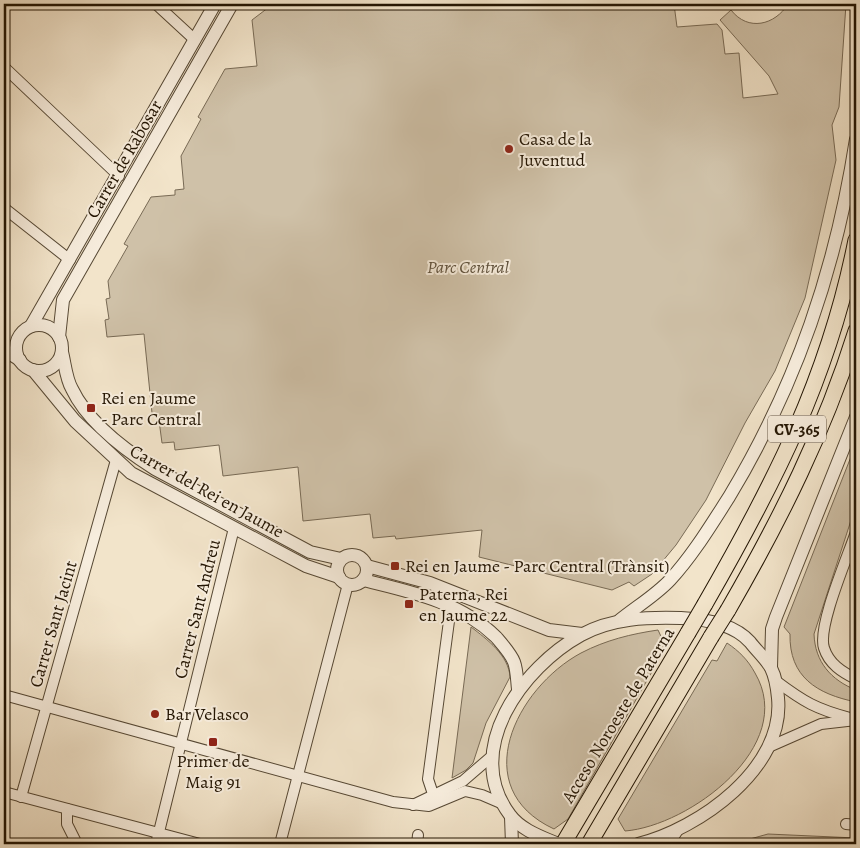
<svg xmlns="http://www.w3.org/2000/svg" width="860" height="848" font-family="Alegreya,serif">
<rect width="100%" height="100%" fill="#f2e4ca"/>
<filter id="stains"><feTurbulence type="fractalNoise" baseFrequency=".004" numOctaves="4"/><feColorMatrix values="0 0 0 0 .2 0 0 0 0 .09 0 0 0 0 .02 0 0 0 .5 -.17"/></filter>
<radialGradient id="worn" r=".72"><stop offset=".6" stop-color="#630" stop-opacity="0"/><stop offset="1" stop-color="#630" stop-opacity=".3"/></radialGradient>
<!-- green -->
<g fill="#cfc1a8" stroke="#786a55">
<path d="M273,4H674L677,27L717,24L722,30L725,54L739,53L743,98L778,94L769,76L720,20L731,10C748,32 775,25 788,4H846L839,107L832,125L836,160L805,298L775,371L745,423L706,500L676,545L652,574L634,586L629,582L612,590L479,557L482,530L396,539L395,536L373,538L370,514L303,521L298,467L223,476L219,445L175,450L174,442L162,443L158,413H152L144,334L107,337L105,320L109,319L106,299L110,298L108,281L128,246L124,244L151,197L175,195V190L184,189L181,156L201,119L198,117L225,69L257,66L252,20Z"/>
<path d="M856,444V505L814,634C815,662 831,680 856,690V702C817,694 789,677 790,634L784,627Z"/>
<path d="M471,627C487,639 509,656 510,677L486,723L473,763L466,770L452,778Z"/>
<path d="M658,630L666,647L568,819L554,829C466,788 516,688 581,653C606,640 631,634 658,630Z"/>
<path d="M727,643C739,651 748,660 755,673C798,746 689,826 625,831L618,819L712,660L717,661Z"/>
<path d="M768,834L856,838V844H732Z"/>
</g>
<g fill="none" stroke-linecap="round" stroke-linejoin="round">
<defs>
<g id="minor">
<path d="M156,4L195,40"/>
<path d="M4,67L119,176"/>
<path d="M4,208L70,260"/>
<path d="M856,532C848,556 817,627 824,648C829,664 842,672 856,679"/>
<path d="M776,681C804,702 816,709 850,718"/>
<path d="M4,695L393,802L429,806L465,791L482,795L503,804"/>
<path d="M771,746L821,724L856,720"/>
<path d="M4,792L200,844"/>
<path d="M433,794L428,779L451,606"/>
<path d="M21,797L116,460"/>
<path d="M413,805L463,781L492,756"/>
<path d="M67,809V824L77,844"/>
<path d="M846,824L856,825"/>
<path d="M156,844L234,528"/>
<path d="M280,844L348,584"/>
<path d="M417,844L418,835"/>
<path d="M669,844L678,830"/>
</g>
<g id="tertiary">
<circle cx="39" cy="348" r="23"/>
<path d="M31,326L215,4"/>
<path d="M59,337L63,300L232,4"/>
<path d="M4,350L20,360"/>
<path d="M62,352C65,364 66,379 72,389C88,423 125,450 155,469L310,552L341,559"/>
<path d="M33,370L75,421L131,473L306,566L339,577"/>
<circle cx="352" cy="570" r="15"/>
<path d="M367,566L430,583L549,630L582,634"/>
<path d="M363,580C411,592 459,601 496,637C502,644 511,654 514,662C517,670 517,681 518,689"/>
<path d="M620,620C636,607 656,595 670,580C693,555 711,525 729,497C797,384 836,268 856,139"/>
<path d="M771,667L772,629L776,617L856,417"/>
<path d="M511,817L512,844"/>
<path d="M558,844C542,837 521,830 510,815C461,750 523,667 581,635C612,618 647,617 681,618C704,619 733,623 750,642C756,650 766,659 771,668C776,678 777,687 778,698C785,768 699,829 638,844"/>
</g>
<g id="primary">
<path d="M705,604C774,484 829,377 856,240"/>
<path d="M728,610C780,520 825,430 856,331"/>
<path d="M563,844L688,633"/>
<path d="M589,844L711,637"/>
</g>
</defs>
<!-- minor casing -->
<use href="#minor" stroke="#564834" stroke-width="12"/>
<!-- tertiary casing -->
<use href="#tertiary" stroke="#564834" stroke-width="14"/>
<!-- primary casing -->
<use href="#primary" stroke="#221402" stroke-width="17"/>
<!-- minor -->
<use href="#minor" stroke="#f7eddd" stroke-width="10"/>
<!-- tertiary -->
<use href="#tertiary" stroke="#f7eddd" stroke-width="12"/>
<!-- primary -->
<use href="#primary" stroke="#f2e4ca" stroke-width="15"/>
<defs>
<g id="primary-bridge">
<path d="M688,633L705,604"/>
<path d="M711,637L728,610"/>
</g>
</defs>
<!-- primary-bridge casing -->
<use href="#primary-bridge" stroke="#221402" stroke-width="17" stroke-linecap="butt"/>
<!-- primary-bridge -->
<use href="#primary-bridge" stroke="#f2e4ca" stroke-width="15"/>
</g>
<!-- markers -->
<g fill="#8f2418" stroke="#f7eddd" stroke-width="2">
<circle cx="509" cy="149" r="5"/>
<rect x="86" y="403" width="10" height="10" rx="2.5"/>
<rect x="390" y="561" width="10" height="10" rx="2.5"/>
<rect x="404" y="599" width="10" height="10" rx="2.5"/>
<circle cx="155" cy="714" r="5"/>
<rect x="208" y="737" width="10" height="10" rx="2.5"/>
</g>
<g text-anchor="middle" stroke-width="4" stroke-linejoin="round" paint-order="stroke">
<!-- shield labels -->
<rect fill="#f7eddd" stroke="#625544" stroke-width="1" x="768" y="415.5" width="58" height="27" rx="4"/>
<g font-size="16" font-weight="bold" fill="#221402">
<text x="797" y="435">CV-365</text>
</g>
<!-- poi labels -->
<g font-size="18" fill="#221402" stroke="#f7eddd" text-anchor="start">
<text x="519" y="145">Casa de la<tspan x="519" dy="21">Juventud</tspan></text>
<text x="101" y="404">Rei en Jaume<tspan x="101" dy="21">- Parc Central</tspan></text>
<text x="405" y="572">Rei en Jaume - Parc Central (Trànsit)</text>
<text x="419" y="600">Paterna, Rei<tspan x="419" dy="21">en Jaume 22</tspan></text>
<text x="165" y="720">Bar Velasco</text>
<text x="213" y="767" text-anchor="middle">Primer de<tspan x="213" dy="21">Maig 91</tspan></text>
</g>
<!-- street labels -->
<g font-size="18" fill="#221402" stroke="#f7eddd">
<text transform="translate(124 159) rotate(-60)" y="6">Carrer de Rabosar</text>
<text transform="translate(207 491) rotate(29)" y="6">Carrer del Rei en Jaume</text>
<text transform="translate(197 609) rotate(-76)" y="6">Carrer Sant Andreu</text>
<text transform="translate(53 624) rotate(-74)" y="6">Carrer Sant Jacint</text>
<text transform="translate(618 715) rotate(-59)" y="6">Acceso Noroeste de Paterna</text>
</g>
<!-- park labels -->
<g font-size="18" font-style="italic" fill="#5f513c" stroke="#f7eddd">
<text x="468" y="273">Parc Central</text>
</g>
</g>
<!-- margin -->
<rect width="860" height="848" fill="none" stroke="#f2e4ca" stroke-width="20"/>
<rect x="5" y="5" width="850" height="838" fill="none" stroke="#221402" stroke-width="2.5"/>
<rect x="10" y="10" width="840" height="828" fill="none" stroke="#221402"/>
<rect width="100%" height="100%" filter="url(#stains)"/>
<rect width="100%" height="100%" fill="url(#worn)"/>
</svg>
